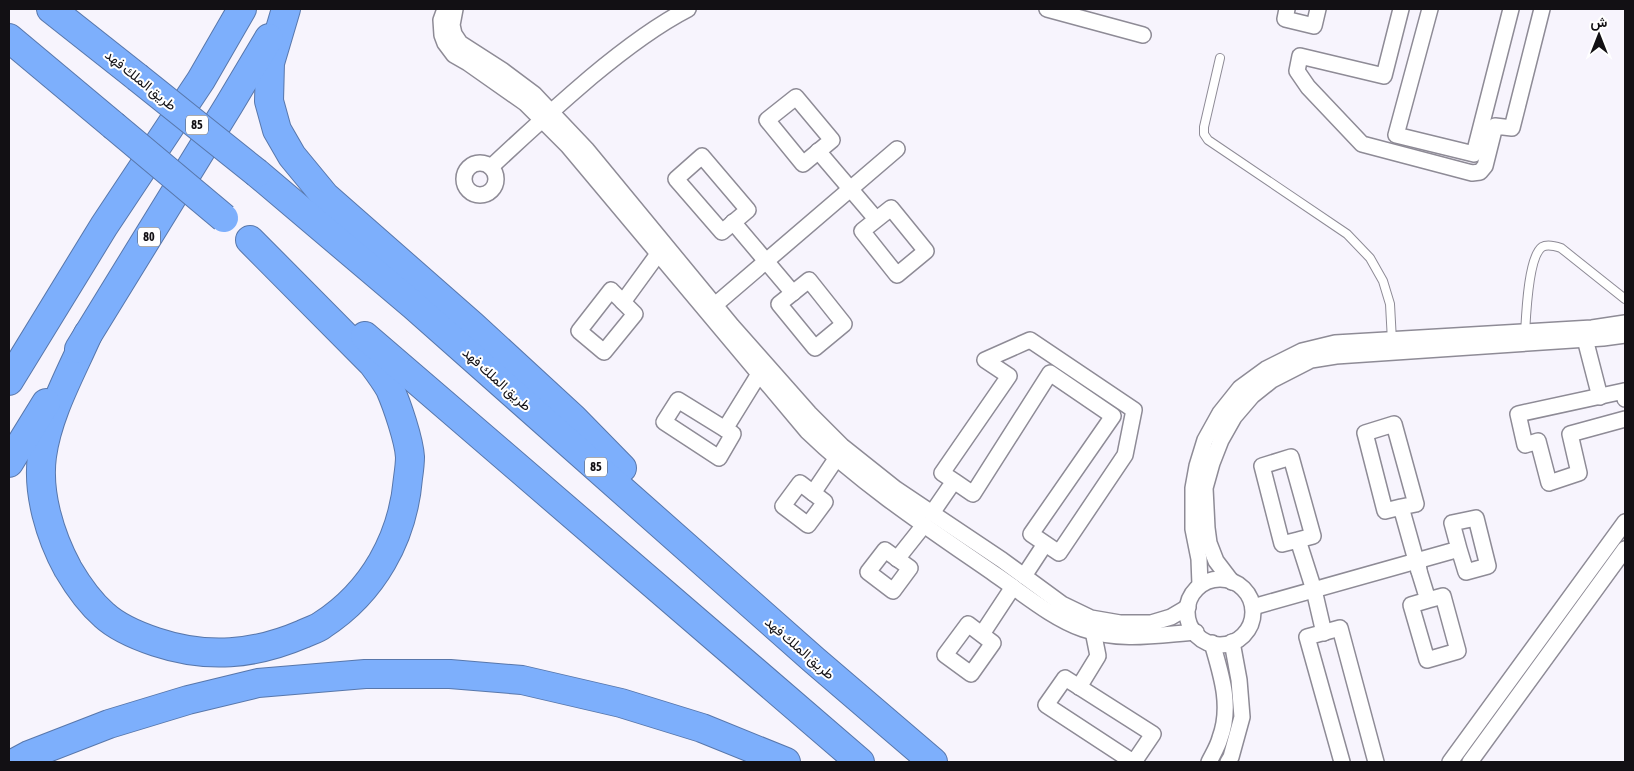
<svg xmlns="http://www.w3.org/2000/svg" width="1634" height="771" font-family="'Asap Condensed',Vazirmatn,sans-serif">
<rect width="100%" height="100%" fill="#f7f4fd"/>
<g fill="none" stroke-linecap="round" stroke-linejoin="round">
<defs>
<g id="lane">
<path d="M1220,58L1204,127V134L1208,140L1347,234L1370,258L1383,281L1390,304L1392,341"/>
<path d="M1525,334C1526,317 1528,257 1542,247C1547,244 1555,246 1561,248L1625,299"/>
</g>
<g id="street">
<path d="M445,9L441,20L442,35L445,43L454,55L468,63L525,103L568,146L807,431C864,486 931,530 996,575C1024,594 1052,618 1083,629C1121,642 1157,635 1196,632"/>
<path d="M455,9L452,25L454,34L460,43L502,70L534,94L550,111L587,150L732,326L809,413L842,446L896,489L1002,560L1062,604L1091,618L1120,623H1151L1171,617L1188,607"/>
<path d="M1047,9L1143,35"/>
<path d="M1287,9L1285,19L1314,26L1318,9"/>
<path d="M1401,9L1384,76L1300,56L1297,71L1308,87L1362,144L1472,173L1480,172L1485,166L1495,126L1512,128L1542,9"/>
<path d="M1430,9L1396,135L1474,154L1511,9"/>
<path d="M796,97L832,140L803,164L767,120Z"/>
<path d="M818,151L876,219"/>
<path d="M702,156L748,210L722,232L676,179Z"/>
<circle cx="480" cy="179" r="16"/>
<path d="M491,167C524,136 557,106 591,77C621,52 653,27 688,9"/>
<path d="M891,208L926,251L897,275L862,231Z"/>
<path d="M733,222L793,293"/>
<path d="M809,280L844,324L815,348L779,304Z"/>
<path d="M611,290L635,314L604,352L579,331Z"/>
<path d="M623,302L658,254"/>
<path d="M715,305L897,149"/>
<path d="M1585,339L1600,397"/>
<path d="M1625,399L1624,391L1518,414L1525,445L1538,441L1549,483L1579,473L1570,434L1625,419"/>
<path d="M678,400L733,434L719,458L664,422Z"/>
<path d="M725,429L759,374"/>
<path d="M800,483L825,502L808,525L783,506Z"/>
<path d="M813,493L836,459"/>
<path d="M1401,507L1385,511L1365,433L1394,424L1416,504L1401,507L1419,571"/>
<path d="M932,513L954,481L942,473L1009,376L985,360L1030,340L1134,410L1125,455L1059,553L1031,534L1113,416L1050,373L973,494L954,481"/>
<path d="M1298,540L1282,544L1262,466L1291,457L1313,536L1298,540L1314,590L1324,633"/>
<path d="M885,550L910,568L893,591L868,572Z"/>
<path d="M897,559L924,525"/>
<path d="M1418,562L1419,571L1428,600L1411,605L1427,660L1458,651L1443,596L1428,600"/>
<path d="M1024,576L1045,544"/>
<circle cx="1220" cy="612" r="33"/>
<path d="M1232,582L1216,561L1209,543L1207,528L1205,488L1212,463L1221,440L1234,417L1252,396L1272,380L1311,360L1336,356L1603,338L1625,335"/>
<path d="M1200,585L1199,559L1193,529V488L1197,466L1205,440L1220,413L1240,388L1266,369L1302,351L1335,343L1592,328L1625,323"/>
<path d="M1253,607L1459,549L1452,523L1476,518L1488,566L1466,572L1459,549"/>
<path d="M968,624L993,643L971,674L945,655Z"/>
<path d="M982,634L1013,587"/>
<path d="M1079,687L1098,656L1093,631"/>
<path d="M1133,762L1046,705L1065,678L1153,734L1134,762"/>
<path d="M1209,762C1213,754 1218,746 1220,738C1232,706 1221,674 1212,643"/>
<path d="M1228,762L1231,757L1242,717L1239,680L1232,642"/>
<path d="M1342,762L1307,637L1340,628L1376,762"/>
<path d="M1450,762L1625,522"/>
<path d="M1470,762L1625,549"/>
</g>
<g id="highway">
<path d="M51,9L137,77"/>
<path d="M286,9L270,63L269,101L277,130L292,156L325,196L473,326L573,418L622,468"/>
<path d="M9,38L113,125"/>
<path d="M257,173L413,305L814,660L933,762"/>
<path d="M88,334C71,373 48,413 42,456C37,493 50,536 68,569C78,586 89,602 104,615C118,628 138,636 156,642C207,659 254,655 303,634C309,631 317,629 322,625C373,592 403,538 408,478C409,471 410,464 410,457C409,440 397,405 390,389C385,380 379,372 373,364L250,240"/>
<path d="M365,336L860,762"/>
<path d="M79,349L229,105L269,38"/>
<path d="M9,381L104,226L201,80L242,9"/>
<path d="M9,463L46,403"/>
<path d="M16,762L29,755L109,724L188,700L258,683L365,674H450L522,680L621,703L702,728L786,762"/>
</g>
</defs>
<!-- lane casing -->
<use href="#lane" stroke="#8e8b96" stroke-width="10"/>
<!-- street casing -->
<use href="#street" stroke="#8e8b96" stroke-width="18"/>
<!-- highway casing -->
<use href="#highway" stroke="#5877ab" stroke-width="30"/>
<!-- lane -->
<use href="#lane" stroke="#fff" stroke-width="8"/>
<!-- street -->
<use href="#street" stroke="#fff" stroke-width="15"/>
<!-- highway -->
<use href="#highway" stroke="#7daffc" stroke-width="28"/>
<defs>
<g id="highway-bridge">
<path d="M137,77L257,173"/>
<path d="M113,125L224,218"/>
</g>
</defs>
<!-- highway-bridge casing -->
<use href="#highway-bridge" stroke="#5877ab" stroke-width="30" stroke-linecap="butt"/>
<!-- highway-bridge -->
<use href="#highway-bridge" stroke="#7daffc" stroke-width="28"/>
</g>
<g text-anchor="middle" stroke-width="4" stroke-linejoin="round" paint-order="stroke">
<!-- shield labels -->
<g fill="#fff" stroke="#59585a" stroke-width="1">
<rect x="186" y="115.5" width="22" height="19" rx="4"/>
<rect x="138" y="227.5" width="22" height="19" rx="4"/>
<rect x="585" y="457.5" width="22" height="19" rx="4"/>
</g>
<g font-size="12" font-weight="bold" fill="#121014">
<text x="197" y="129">85</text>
<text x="149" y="241">80</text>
<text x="596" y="471">85</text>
</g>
<!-- street labels -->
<g font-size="14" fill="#121014" stroke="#fff">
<text transform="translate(141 80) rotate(39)" y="5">طريق الملك فهد</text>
<text transform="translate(497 379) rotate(42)" y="5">طريق الملك فهد</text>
<text transform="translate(800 648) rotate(41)" y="5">طريق الملك فهد</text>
</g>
</g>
<!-- border -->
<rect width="1634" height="771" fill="none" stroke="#121014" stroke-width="20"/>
<!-- north arrow -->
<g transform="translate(1599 35)" stroke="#ffffff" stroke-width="4" paint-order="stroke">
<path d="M0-4L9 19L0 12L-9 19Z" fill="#121014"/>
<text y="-8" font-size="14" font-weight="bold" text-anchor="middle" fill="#121014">ش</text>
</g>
</svg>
